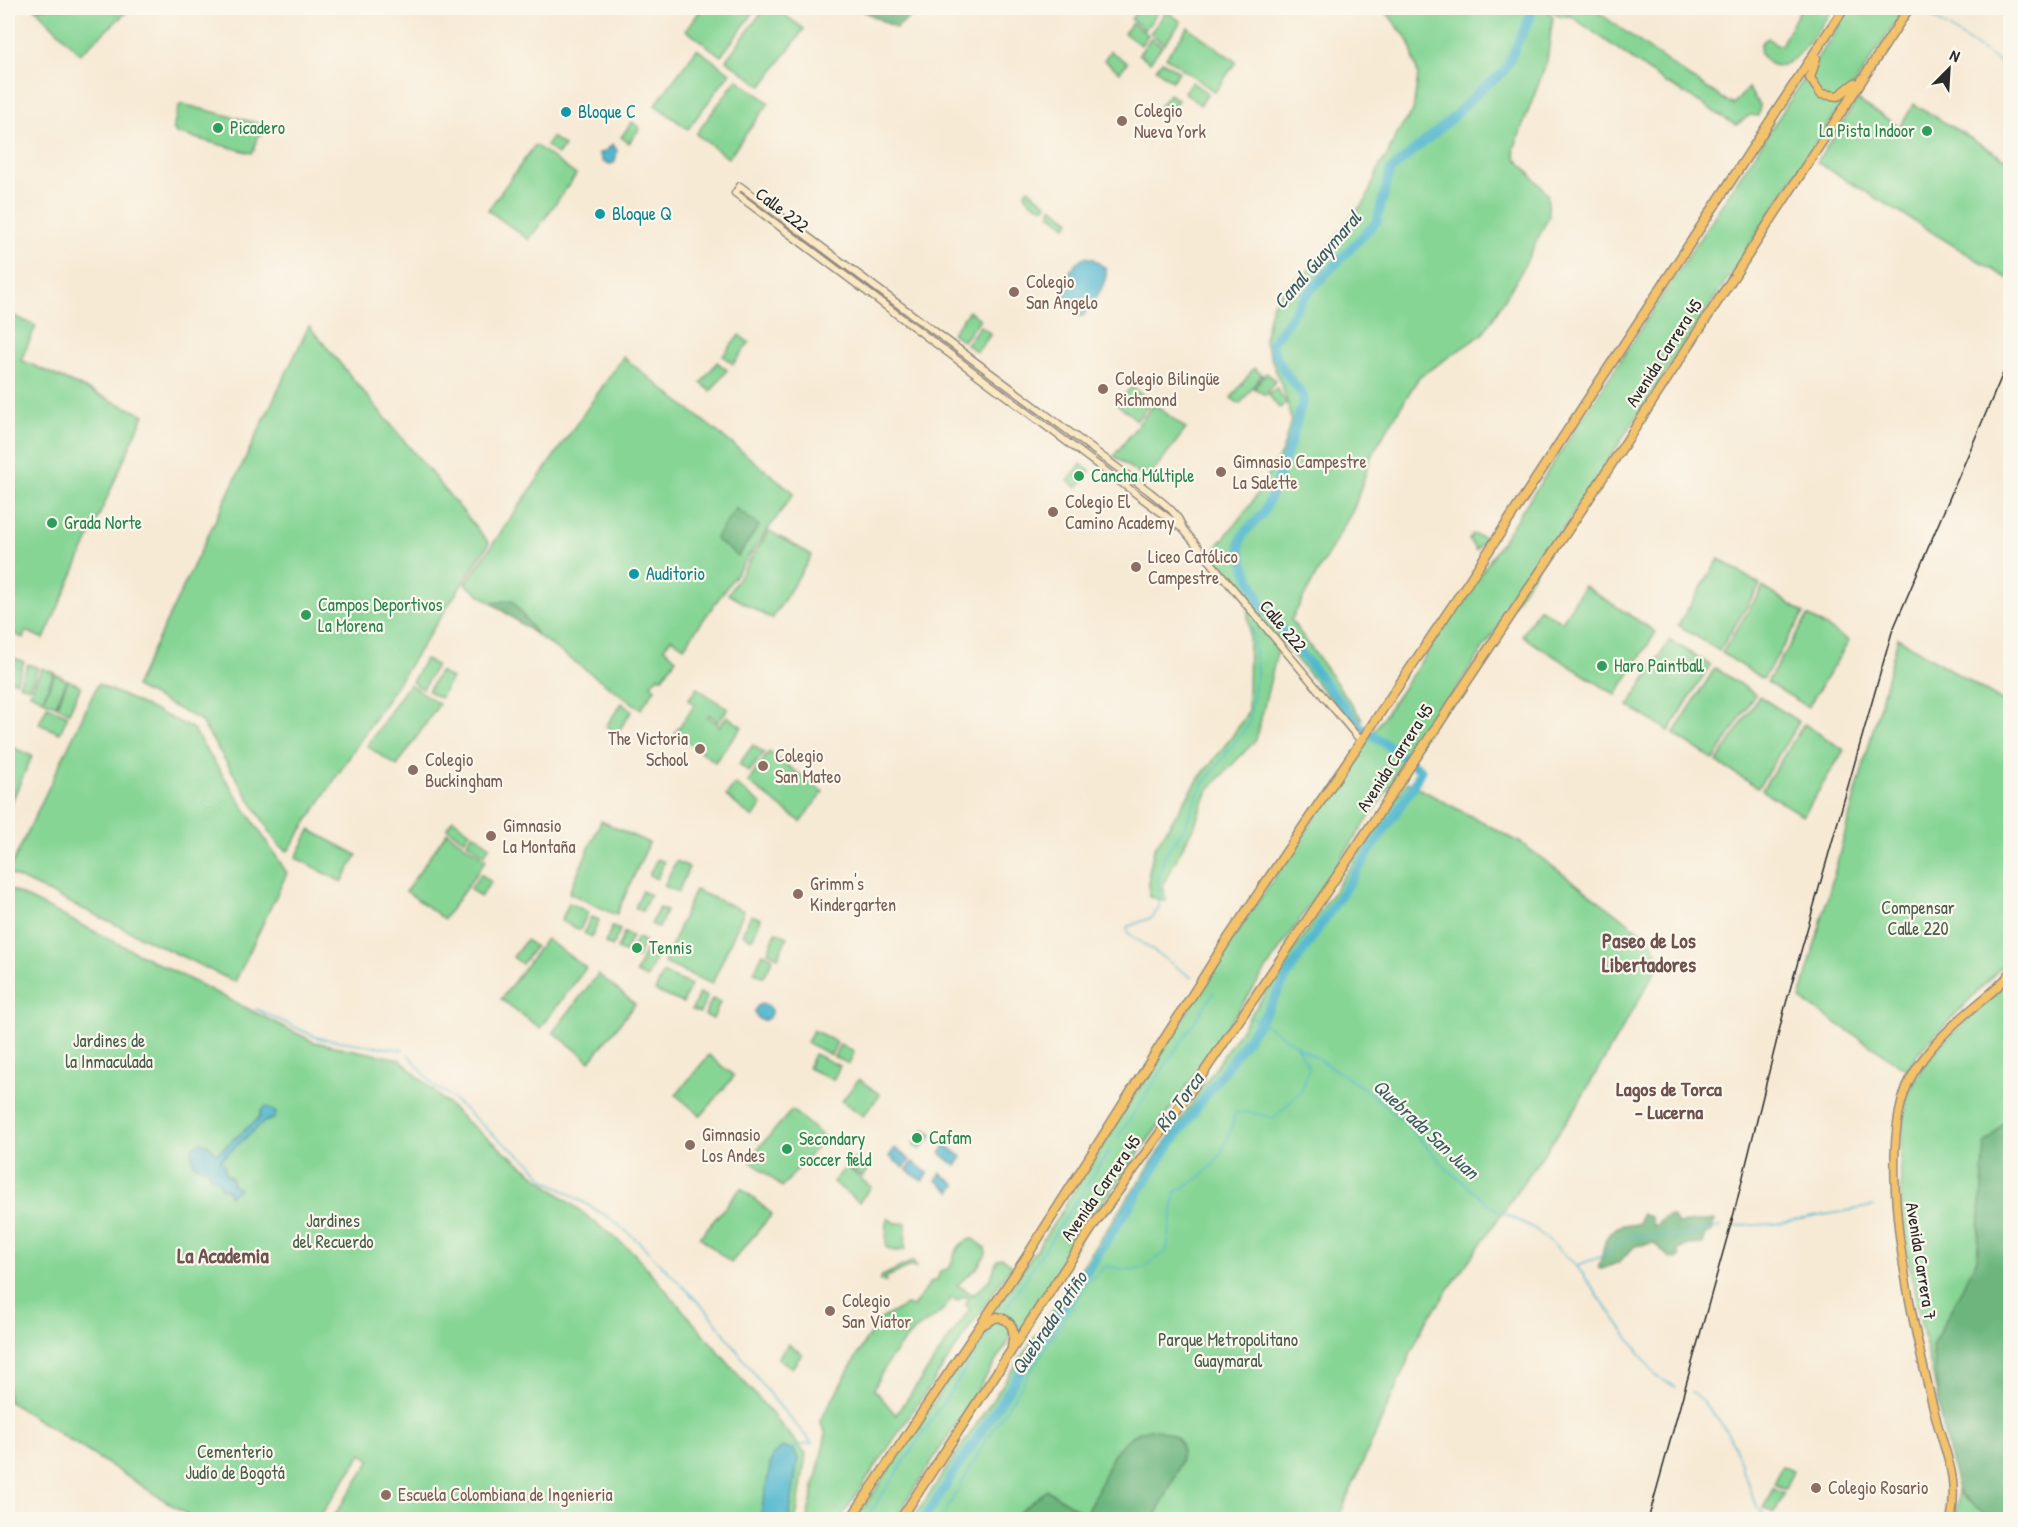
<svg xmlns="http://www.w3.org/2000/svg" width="2018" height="1527" font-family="'Patrick Hand',sans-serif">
<rect width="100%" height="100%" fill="#fbf7ec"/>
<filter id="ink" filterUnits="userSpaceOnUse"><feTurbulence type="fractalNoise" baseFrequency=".0167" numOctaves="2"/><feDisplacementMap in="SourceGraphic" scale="12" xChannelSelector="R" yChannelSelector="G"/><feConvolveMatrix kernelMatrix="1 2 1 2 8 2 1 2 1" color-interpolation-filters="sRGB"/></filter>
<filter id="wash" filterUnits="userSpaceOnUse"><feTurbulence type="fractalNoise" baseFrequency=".008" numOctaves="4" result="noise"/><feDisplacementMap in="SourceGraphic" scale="24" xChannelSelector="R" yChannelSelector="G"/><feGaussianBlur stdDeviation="1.35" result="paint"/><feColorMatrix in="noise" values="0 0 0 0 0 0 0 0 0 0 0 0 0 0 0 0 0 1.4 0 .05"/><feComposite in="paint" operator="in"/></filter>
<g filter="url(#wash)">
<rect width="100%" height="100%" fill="#f7ead5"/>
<!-- green -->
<g fill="#86d595" stroke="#588060" stroke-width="1.5" fill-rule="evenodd">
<path d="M35,8H131L80,54Z"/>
<path d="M702,8H757L721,56L686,30Z"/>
<path d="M765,8H775L804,29L762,86L726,60Z"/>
<path d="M1139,8H1161L1145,30L1131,19Z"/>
<path d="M1383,8H1544L1553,16L1547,61L1514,149L1516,158L1547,193L1549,216L1519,276L1483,334L1419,377L1372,454L1354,508L1291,620L1362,719L1355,728L1280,640L1256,740L1208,790L1195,824L1163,884L1166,901L1149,897V872L1154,849L1200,777L1231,738L1248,712L1249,628L1247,600L1211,554L1251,504L1282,452L1291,420L1286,397L1264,340L1272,305L1286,287L1317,264L1346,223L1366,200L1380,165L1388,154L1396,135L1413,111L1418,75L1409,41Z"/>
<path d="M1549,8H1592L1686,75L1733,105L1748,88L1760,106L1758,116L1750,115L1736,125C1712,112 1692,95 1667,84L1571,16H1560Z"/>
<path d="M1801,8H1833C1823,23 1794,72 1773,65C1766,63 1764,56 1760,54L1761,43L1768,38L1776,45H1781Z"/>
<path d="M1850,8H1905L1523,590L1192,1079L1103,1203L1018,1335L1016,1325L992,1316L1058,1217L1236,934L1488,563Z"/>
<path d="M1167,11L1181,22L1164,44L1150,33Z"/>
<path d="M1132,23L1148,35L1141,45L1124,33Z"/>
<path d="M1188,27L1236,62L1215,92L1166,57Z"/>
<path d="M1151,38L1162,46L1150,62L1139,54Z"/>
<path d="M697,49L730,73L688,129L655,105Z"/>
<path d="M1110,51L1127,63L1120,72L1104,60Z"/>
<path d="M1162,61L1179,72L1172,81L1156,69Z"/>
<path d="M737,79L769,103L728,158L696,134Z"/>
<path d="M1192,82L1208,94L1200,105L1184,92Z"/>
<path d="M1169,94L1178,100L1166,116L1157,110Z"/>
<path d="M1857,100L1900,127L1914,104L2010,162V280L1817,162Z"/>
<path d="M182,104L257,123L264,129L262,135L258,134L254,150L251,153L176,133L173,128L179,106Z"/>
<path d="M632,122L640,128L629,143L621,137Z"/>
<path d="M552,137L564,146L558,155L546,146Z"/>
<path d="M535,145L576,175L529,240L488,210Z"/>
<path d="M1028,189L1047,204L1045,207C1038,208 1026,200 1025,193Z"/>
<path d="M1052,207L1070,221L1066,226L1050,214Z"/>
<path d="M969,311L980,319L963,341L952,333Z"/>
<path d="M8,313L36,326L21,360L144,415L44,639L26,631L23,638L8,631Z"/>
<path d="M309,326L489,543L288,851L279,846L200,720L135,687Z"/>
<path d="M980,326L991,334L977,352L966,344Z"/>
<path d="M739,335L749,343L733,364L723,356Z"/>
<path d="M623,357L794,493L684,647L671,638L664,648L676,659L662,678L659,675L651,684L655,689L641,709L465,584Z"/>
<path d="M717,362L727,370L711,391L701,383Z"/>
<path d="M1254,368L1262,375L1240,404L1231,398Z"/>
<path d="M1266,373L1276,380L1265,395L1254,388Z"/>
<path d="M1132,386L1151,402L1137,420L1117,404Z"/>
<path d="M1276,388L1287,403L1279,408L1268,394Z"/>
<path d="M1154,404L1186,429L1147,480L1114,456Z"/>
<path d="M1081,464L1090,471L1078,488L1068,481Z"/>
<path d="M769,531L812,555L772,619L728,594Z"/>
<path d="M1472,534L1486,538L1476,550L1469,540Z"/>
<path d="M1719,559L1760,585L1719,651L1678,625Z"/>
<path d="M1584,586L1656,632L1616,695L1522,636L1539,608L1562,622Z"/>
<path d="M1763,587L1804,613L1763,679L1722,653Z"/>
<path d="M1808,616L1849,641L1808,707L1767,682Z"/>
<path d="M1898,638L2010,706V958L1920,1051L1907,1070L1800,999Z"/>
<path d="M1670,640L1710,665L1669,731L1628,706Z"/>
<path d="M14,658L24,662L16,682L8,678Z"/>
<path d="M425,659L436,665L423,689L412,682Z"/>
<path d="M28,664L38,668L29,688L19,684Z"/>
<path d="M42,668L54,673L43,699L30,693Z"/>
<path d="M1715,668L1755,694L1714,760L1673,734Z"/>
<path d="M439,672L451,678L440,698L428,691Z"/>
<path d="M55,674L67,680L56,705L43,700Z"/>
<path d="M68,680L81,686L69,712L57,706Z"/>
<path d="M98,684L192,728L287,873L235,982L8,873Z"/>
<path d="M409,684L439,704L397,766L367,746Z"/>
<path d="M697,688L728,709L718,722L710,715L708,717L720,726L727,716L742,727L715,762L675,733L695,705L688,700Z"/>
<path d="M1759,696L1799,722L1758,788L1717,762Z"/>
<path d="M622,703L632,711L617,733L606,726Z"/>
<path d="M47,706L68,715L60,733L39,724Z"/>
<path d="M1804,724L1844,750L1803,816L1762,790Z"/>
<path d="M8,745L32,756L8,810Z"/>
<path d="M753,745L764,753L749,772L739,764Z"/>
<path d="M769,752L823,792L801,822L748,782Z"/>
<path d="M1407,782L1521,843L1649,938L1657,952L1658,967L1575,1109L1423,1326L1338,1519L912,1520Z"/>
<path d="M735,784L762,805L753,818L726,796Z"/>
<path d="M453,819L470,832L464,840L447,828Z"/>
<path d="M601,821L649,843L616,915L569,893Z"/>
<path d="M310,830L357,855L342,882L296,858Z"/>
<path d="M447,832L486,860L444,919L406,891Z"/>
<path d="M473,833L490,846L484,855L467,842Z"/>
<path d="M657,859L664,862L657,879L649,875Z"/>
<path d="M676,861L689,867L678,892L664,886Z"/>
<path d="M481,874L491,882L480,897L470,889Z"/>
<path d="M8,888L314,1042L399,1059L467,1122L634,1253L806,1454L796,1519H332L371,1460L362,1454L318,1519H194L8,1401Z"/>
<path d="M695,890L744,911L712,984L664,963Z"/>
<path d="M642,891L650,895L642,911L635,908Z"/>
<path d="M569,903L588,912L580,930L561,921Z"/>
<path d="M659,908L666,911L659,928L651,924Z"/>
<path d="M751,915L761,919L752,939L742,934Z"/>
<path d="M591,917L599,920L592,937L584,933Z"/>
<path d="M612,927L620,930L612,947L605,943Z"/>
<path d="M776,932L787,937L778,957L768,952Z"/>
<path d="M624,933L632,936L625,952L617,949Z"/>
<path d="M637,938L644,941L637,958L629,955Z"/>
<path d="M546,939L586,968L540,1028L501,999Z"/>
<path d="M526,940L535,947L522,964L513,957Z"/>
<path d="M646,950L657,955L647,978L636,973Z"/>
<path d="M763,953L773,958L764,977L754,972Z"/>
<path d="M663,973L691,985L683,1003L655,991Z"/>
<path d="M598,974L635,1004L590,1061L553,1032Z"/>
<path d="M2010,980V1519H1956C1964,1480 1947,1438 1938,1399C1919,1312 1894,1224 1902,1135C1904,1119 1905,1100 1912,1086C1933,1040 1978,1016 2010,980Z"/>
<path d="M699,993L707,997L700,1013L692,1010Z"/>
<path d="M712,999L720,1002L713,1019L705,1015Z"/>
<path d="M813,1030L837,1042L831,1055L807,1043Z"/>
<path d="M840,1044L854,1052L849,1064L834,1057Z"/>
<path d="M814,1054L840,1066L833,1080L808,1068Z"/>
<path d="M709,1055L734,1076L701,1116L676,1095Z"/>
<path d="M859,1079L880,1095L863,1116L842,1101Z"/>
<path d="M792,1110L825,1138L782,1187L749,1159Z"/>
<path d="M853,1158L868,1169L862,1177L847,1166Z"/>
<path d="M846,1167L871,1187L859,1202L833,1182Z"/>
<path d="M741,1188L772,1214L731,1263L700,1237Z"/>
<path d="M887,1218L895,1223H906L905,1250L894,1251L886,1247Z"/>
<path d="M974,1239L985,1248L986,1254L976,1269L957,1285L973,1295L991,1278L997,1260L1002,1258L1012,1265L840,1519H807L826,1434L820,1421L866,1340L881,1319L906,1305L913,1307L931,1282L937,1280L940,1271L950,1268C954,1255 958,1240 974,1239ZM964,1296L968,1298L965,1305L970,1309L896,1415L874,1389C883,1367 894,1351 910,1335C924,1322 944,1315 951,1298L958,1301Z"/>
<path d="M913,1261L916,1267L911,1266L885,1278L887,1281H880V1277Z"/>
<path d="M998,1319L1010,1325V1339L895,1519L855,1520L981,1332L989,1322Z"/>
<path d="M788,1344L802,1354L792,1368L778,1358Z"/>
<path d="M1782,1466L1793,1471L1785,1489L1774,1484Z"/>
<path d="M1773,1488L1784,1493L1775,1513L1764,1508Z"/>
</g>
<!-- forest -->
<g fill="#6cb67e" stroke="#4c7054" stroke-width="1.5">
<path d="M858,8H963L916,12L896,28Z"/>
<path d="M736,508L759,526L738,556L715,539Z"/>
<path d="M512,600L537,635L492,603Z"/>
<path d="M2010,1115V1519H1992L1959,1494L1941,1422L1932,1346L1977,1259L1985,1145Z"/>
<path d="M1641,1214L1651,1217L1652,1224L1656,1226C1662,1220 1662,1216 1672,1216L1678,1224L1714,1220L1712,1231L1704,1236L1703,1244L1688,1245L1678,1250L1679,1258C1666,1262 1663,1247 1653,1243L1635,1246L1619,1262L1602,1269L1598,1268C1606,1251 1600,1235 1620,1226C1627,1223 1632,1227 1639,1223Z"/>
<path d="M1149,1429C1160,1430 1182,1434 1182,1449C1182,1469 1163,1502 1153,1519H1011L1047,1490L1085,1514C1107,1481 1105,1441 1149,1429Z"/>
</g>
<!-- water -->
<g fill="#51b7cf" stroke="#3e717d" stroke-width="1.5">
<path d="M613,144L617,151L615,162L611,164L603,162L599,153L605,152Z"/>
<path d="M1085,257L1093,259L1106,269C1109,283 1091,304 1083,316H1078L1066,302L1061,285L1076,263Z"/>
<circle cx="763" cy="1012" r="8"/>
<path d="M266,1106L276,1113L275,1118L264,1122L220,1160L224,1164L226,1175L231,1177L233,1185L239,1189L229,1196L228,1190L221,1188L219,1181L210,1177L209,1170L193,1164L192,1148L201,1142L210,1146L216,1154L259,1118L261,1111Z"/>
<path d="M925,1129L932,1135L920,1150L913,1144Z"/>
<path d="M946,1145L962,1157L956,1166L940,1153Z"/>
<path d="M895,1148L910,1160L904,1168L889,1156Z"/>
<path d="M913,1162L928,1173L922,1181L907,1170Z"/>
<path d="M941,1173L956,1185L951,1192L936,1180Z"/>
<path d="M782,1447L794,1450L798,1458L789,1519H705L703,1515L755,1519L761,1514L772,1456Z"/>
</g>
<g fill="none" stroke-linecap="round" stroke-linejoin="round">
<!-- stream -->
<g stroke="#51b7cf" stroke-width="1.5">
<path d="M1919,8L2010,69"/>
<path d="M1192,978L1128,933L1127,927L1153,917L1159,907L1160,896L1158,880L1165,855L1184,829L1198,793L1207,779L1249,724L1257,672L1252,627"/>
<path d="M256,1009L318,1038L403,1050"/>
<path d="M1253,1017L1368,1091L1405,1123L1447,1169L1492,1207L1535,1229L1576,1265L1657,1377L1676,1387"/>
<path d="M408,1054L435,1087L446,1093L497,1138L531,1163L544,1179L610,1218L639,1242L710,1314L770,1395L812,1443L790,1448"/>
<path d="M1118,1137L1214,992"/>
<path d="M1735,1226L1774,1224L1874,1206"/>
<path d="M1577,1265L1600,1257L1631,1236H1685L1720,1227"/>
<path d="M1006,1308L1109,1151"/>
<path d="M1692,1392C1704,1402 1727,1429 1733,1443C1745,1470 1748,1497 1767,1520"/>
<path d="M865,1520L991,1331"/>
<path d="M941,1520L982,1447L1085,1286L1106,1266C1136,1273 1143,1271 1167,1250L1175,1192C1213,1173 1226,1155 1235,1113L1248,1112L1274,1118L1302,1090L1309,1067L1296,1045"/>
</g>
<!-- river -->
<path stroke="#51b7cf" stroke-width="9" d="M923,1520L1167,1149L1264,1016L1292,968L1411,790L1421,770L1359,725L1259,601C1255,584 1239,560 1240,544C1241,530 1258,523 1264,511C1282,475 1293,435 1304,397L1283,369L1271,345L1304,297L1377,221L1390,171L1450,120L1479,91L1504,72L1534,8"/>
</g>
</g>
<g filter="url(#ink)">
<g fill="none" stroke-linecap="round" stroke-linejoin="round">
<defs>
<path id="secondary" d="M1183,529C1178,512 1163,503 1150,492L740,186L735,193L1183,529L1361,741"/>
<path id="primary" d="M1951,1520C1958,1477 1948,1461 1937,1422C1916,1341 1869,1148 1913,1074C1928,1048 1951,1026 1974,1007C1987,996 2000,987 2010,973"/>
<g id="highway">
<path d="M1816,58L1810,78L1821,94L1838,96L1855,83"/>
<path d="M982,1325L997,1317C1014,1320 1015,1332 1012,1346"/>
<path d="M850,1520L1027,1256L1229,937L1467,584L1844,8"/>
<path d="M900,1520L1095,1223L1202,1075L1343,867L1592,494L1909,8"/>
</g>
</defs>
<!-- secondary casing -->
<use href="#secondary" stroke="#918a80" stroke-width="9"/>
<!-- primary casing -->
<use href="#primary" stroke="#918a80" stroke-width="10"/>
<!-- highway casing -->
<use href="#highway" stroke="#918a80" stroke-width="11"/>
<!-- secondary -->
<use href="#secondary" stroke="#fae7c3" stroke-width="6"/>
<!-- primary -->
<use href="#primary" stroke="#f3c26a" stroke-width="7"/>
<!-- highway -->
<use href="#highway" stroke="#f3c26a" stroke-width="8"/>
<!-- rail -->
<path stroke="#2b2b2b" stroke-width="1.5" d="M1648,1520L1734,1213L1785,1007L1892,632L2010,357"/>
</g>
</g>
<!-- markers -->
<g fill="#0f9aa8" stroke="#fbf7ec" stroke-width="2">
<circle cx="566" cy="112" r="6"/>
<circle cx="600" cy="214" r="6"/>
<circle cx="634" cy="574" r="6"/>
</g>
<g fill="#8d6e63" stroke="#fbf7ec" stroke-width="2">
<circle cx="1122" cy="121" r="6"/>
<circle cx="1014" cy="292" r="6"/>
<circle cx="1103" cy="389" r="6"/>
<circle cx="1221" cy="472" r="6"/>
<circle cx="1053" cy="512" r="6"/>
<circle cx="1136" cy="567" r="6"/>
<circle cx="700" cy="749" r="6"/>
<circle cx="763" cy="766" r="6"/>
<circle cx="413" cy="770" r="6"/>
<circle cx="491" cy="836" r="6"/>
<circle cx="798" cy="894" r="6"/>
<circle cx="690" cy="1145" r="6"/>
<circle cx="830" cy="1311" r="6"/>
<circle cx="1816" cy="1488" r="6"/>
<circle cx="386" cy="1495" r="6"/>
</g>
<g fill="#2e9e5b" stroke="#fbf7ec" stroke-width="2">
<circle cx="218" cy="128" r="6"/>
<circle cx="1927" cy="131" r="6"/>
<circle cx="1079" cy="476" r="6"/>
<circle cx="52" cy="523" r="6"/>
<circle cx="306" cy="615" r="6"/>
<circle cx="1602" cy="666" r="6"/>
<circle cx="637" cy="948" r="6"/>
<circle cx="917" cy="1138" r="6"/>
<circle cx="787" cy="1149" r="6"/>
</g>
<g text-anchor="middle" stroke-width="4.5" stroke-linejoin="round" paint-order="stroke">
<!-- education labels -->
<g font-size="18" fill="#785e54" stroke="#fbf7ec" text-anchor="start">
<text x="1134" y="117">Colegio<tspan x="1134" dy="21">Nueva York</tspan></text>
<text x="1026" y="288">Colegio<tspan x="1026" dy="21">San Angelo</tspan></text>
<text x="1115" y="385">Colegio Bilingüe<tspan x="1115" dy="21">Richmond</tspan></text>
<text x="1233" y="468">Gimnasio Campestre<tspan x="1233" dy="21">La Salette</tspan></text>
<text x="1065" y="508">Colegio El<tspan x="1065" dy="21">Camino Academy</tspan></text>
<text x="1148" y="563">Liceo Católico<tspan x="1148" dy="21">Campestre</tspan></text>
<text x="688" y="745" text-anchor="end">The Victoria<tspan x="688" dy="21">School</tspan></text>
<text x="775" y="762">Colegio<tspan x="775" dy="21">San Mateo</tspan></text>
<text x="425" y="766">Colegio<tspan x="425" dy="21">Buckingham</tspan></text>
<text x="503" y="832">Gimnasio<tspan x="503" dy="21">La Montaña</tspan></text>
<text x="810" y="890">Grimm's<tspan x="810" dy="21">Kindergarten</tspan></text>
<text x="702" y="1141">Gimnasio<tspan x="702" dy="21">Los Andes</tspan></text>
<text x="842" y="1307">Colegio<tspan x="842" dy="21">San Viator</tspan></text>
<text x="1828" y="1494">Colegio Rosario</text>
<text x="398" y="1501">Escuela Colombiana de Ingenieria</text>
</g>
<!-- culture labels -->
<g font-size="18" fill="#0d838f" stroke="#fbf7ec" text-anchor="start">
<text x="578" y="118">Bloque C</text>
<text x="612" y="220">Bloque Q</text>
<text x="646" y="580">Auditorio</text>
</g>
<!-- leisure labels -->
<g font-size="18" fill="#27864d" stroke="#fbf7ec" text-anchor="start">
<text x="230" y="134">Picadero</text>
<text x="1915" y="137" text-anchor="end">La Pista Indoor</text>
<text x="1091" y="482">Cancha Múltiple</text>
<text x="64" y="529">Grada Norte</text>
<text x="318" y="611">Campos Deportivos<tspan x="318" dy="21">La Morena</tspan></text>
<text x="1614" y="672">Haro Paintball</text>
<text x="649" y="954">Tennis</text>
<text x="929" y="1144">Cafam</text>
<text x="799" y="1145">Secondary<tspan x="799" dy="21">soccer field</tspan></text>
</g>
<!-- street labels -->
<g font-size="18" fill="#2b2b2b" stroke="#fbf7ec">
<text transform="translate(782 210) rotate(37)" y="6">Calle 222</text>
<text transform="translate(1664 353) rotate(-57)" y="6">Avenida Carrera 45</text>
<text transform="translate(1283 626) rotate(50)" y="6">Calle 222</text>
<text transform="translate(1395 758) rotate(-57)" y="6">Avenida Carrera 45</text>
<text transform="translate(1101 1188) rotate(-55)" y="6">Avenida Carrera 45</text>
<text transform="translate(1921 1261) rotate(81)" y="6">Avenida Carrera 7</text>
</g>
<!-- park labels -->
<g font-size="18" fill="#465e4b" stroke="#fbf7ec">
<text x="1918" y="914">Compensar<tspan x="1918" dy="21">Calle 220</tspan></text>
<text x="109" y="1047">Jardines de<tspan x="109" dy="21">la Inmaculada</tspan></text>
<text x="333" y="1227">Jardines<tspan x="333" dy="21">del Recuerdo</tspan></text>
<text x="1228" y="1346">Parque Metropolitano<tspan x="1228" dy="21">Guaymaral</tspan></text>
<text x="235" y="1458">Cementerio<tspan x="235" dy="21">Judío de Bogotá</tspan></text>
</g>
<!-- water labels -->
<g font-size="20" font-style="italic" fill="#385c64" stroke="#fbf7ec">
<text transform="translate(1317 260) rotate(-49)" y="7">Canal Guaymaral</text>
<text transform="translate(1179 1102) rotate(-54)" y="7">Río Torca</text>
<text transform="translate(1426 1129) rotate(43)" y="7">Quebrada San Juan</text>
<text transform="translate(1049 1323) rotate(-56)" y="7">Quebrada Patiño</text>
</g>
<!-- neighbourhood labels -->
<g font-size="20" font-weight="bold" fill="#6e5250" stroke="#fbf7ec">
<text x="1669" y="1096">Lagos de Torca<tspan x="1669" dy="23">- Lucerna</tspan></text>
</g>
<!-- quarter labels -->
<g font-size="21" font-weight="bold" fill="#6e5250" stroke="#fbf7ec">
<text x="1649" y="948">Paseo de Los<tspan x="1649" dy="24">Libertadores</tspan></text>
<text x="223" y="1263">La Academia</text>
</g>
</g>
<!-- margin -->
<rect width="2018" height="1527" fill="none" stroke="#fbf7ec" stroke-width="30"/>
<!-- north arrow -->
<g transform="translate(1949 69) rotate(24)" stroke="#fbf7ec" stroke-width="4.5" paint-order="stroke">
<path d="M0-4.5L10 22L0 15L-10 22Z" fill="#2b2b2b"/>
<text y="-9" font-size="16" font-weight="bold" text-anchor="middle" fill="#2b2b2b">N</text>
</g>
</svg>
